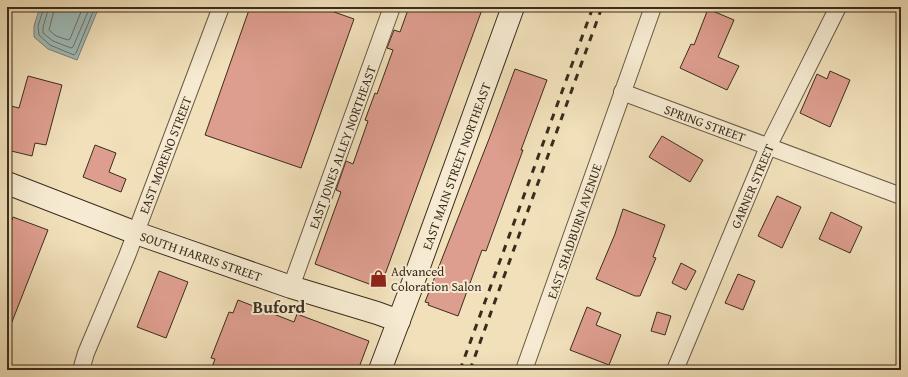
<svg xmlns="http://www.w3.org/2000/svg" width="908" height="377" font-family="'Gentium Book Plus',serif">
<rect width="100%" height="100%" fill="#f1e0ba"/>
<filter id="stains"><feTurbulence type="fractalNoise" baseFrequency=".005" numOctaves="4"/><feColorMatrix values="0 0 0 0 .2 0 0 0 0 .09 0 0 0 0 .02 0 0 0 .5 -.17"/></filter>
<radialGradient id="worn" r=".72"><stop offset=".6" stop-color="#630" stop-opacity="0"/><stop offset="1" stop-color="#630" stop-opacity=".3"/></radialGradient>
<!-- water -->
<path fill="#9ebbb8" stroke="#76827a" d="M40,7H99L77,60L48,49L34,37V26Z"/>
<g fill="none" stroke-linecap="round" stroke-linejoin="round">
<!-- shore -->
<g stroke="#6c746a" stroke-width="1">
<path d="M44,7L38,26L39,35L50,45L74,55L76,53L95,7"/>
<path d="M49,7L43,27V33L53,41L71,48L73,47L90,7"/>
<path d="M55,7L49,30L56,36L68,40L70,39L83,7"/>
</g>
</g>
<!-- building -->
<g fill="#de9e8f" stroke="#3a2d1c">
<path d="M250,7H320L354,19L301,168L205,135Z"/>
<path d="M409,7H483L380,288L315,264L341,192L336,190L346,161L353,164L368,121L365,120L375,93L377,94L393,50L387,48L394,30L400,32Z"/>
<path d="M708,9L734,20L718,57L739,66L727,90L680,68L691,44L694,45Z"/>
<path d="M515,69L547,80L521,150H523L486,251L482,250L458,316L428,305L429,303L425,302L489,139Z"/>
<path d="M830,71L850,80L830,127L800,113L817,74L827,79Z"/>
<path d="M28,76L62,85L46,145L35,143L32,156L7,150V105L19,108Z"/>
<path d="M662,136L703,160L690,182L649,157Z"/>
<path d="M95,145L116,153L109,172L126,179L121,192L83,177Z"/>
<path d="M777,196L801,207L782,248L758,236Z"/>
<path d="M623,209L665,225L653,257L656,258L640,296H635L596,279L615,234Z"/>
<path d="M831,212L862,227L850,253L819,239Z"/>
<path d="M13,217L48,230L8,332L7,331V233Z"/>
<path d="M681,263L696,271L686,290L672,283Z"/>
<path d="M159,271L188,282L166,338L137,327Z"/>
<path d="M738,274L755,281L743,310L725,303Z"/>
<path d="M238,300L294,322L297,314L369,341L358,370H211L215,359L211,358L229,312L233,313Z"/>
<path d="M587,307L601,313L596,325L621,335L609,365L570,350Z"/>
<path d="M657,312L671,316L665,335L651,331Z"/>
</g>
<g fill="none" stroke-linecap="round" stroke-linejoin="round">
<defs>
<g id="street">
<path d="M622,92L901,196"/>
<path d="M291,287L392,7"/>
<path d="M81,370L86,353L127,256L221,7"/>
<path d="M524,370L653,7"/>
<path d="M675,370L768,147L838,7"/>
</g>
<g id="secondary">
<path d="M7,183L136,233L291,287L377,313L399,321"/>
<path d="M380,370L410,291L513,7"/>
</g>
</defs>
<!-- street casing -->
<use href="#street" stroke="#685a44" stroke-width="18"/>
<!-- secondary casing -->
<use href="#secondary" stroke="#3a2d1c" stroke-width="24"/>
<!-- street -->
<use href="#street" stroke="#f6ebd2" stroke-width="16"/>
<!-- secondary -->
<use href="#secondary" stroke="#f6ebd2" stroke-width="22"/>
<!-- rail -->
<g stroke="#3a2d1c" stroke-width="3" stroke-dasharray="7 7" stroke-linecap="butt">
<path d="M460,370L593,7"/>
<path d="M470,370L602,7"/>
</g>
</g>
<!-- icons -->
<defs>
<symbol id="shop-bare" viewBox="-9 -9 18 18"><path d="M-5-2.5h2.3a2.7 3.5 0 0 1 5.4 0H5L5.5 6h-11ZM-1.5-2.5h3a1.5 2.3 0 0 0-3 0Z" fill="#8f2418" stroke="#f6ebd2" stroke-width="2.5" paint-order="stroke"/></symbol>
</defs>
<g fill-rule="evenodd">
<use href="#shop-bare" x="366" y="266" width="25" height="25"/>
</g>
<g text-anchor="middle" stroke-width="4" stroke-linejoin="round" paint-order="stroke">
<!-- street labels -->
<g font-size="13" fill="#3a2d1c" stroke="#f6ebd2">
<text transform="translate(705 123) rotate(20)" y="5">SPRING STREET</text>
<text transform="translate(342 147) rotate(-70)" y="5">EAST JONES ALLEY NORTHEAST</text>
<text transform="translate(165 155) rotate(-69)" y="5">EAST MORENO STREET</text>
<text transform="translate(456 166) rotate(-70)" y="5">EAST MAIN STREET NORTHEAST</text>
<text transform="translate(752 186) rotate(-67)" y="5">GARNER STREET</text>
<text transform="translate(574 231) rotate(-71)" y="5">EAST SHADBURN AVENUE</text>
<text transform="translate(201 256) rotate(19)" y="5">SOUTH HARRIS STREET</text>
</g>
<!-- poi labels -->
<g font-size="13" fill="#3a2d1c" stroke="#f6ebd2" text-anchor="start">
<text x="391" y="276">Advanced<tspan x="391" dy="15">Coloration Salon</tspan></text>
</g>
<!-- district labels -->
<g font-size="17" font-weight="bold" fill="#3a2d1c" stroke="#f6ebd2">
<text x="279" y="313">Buford</text>
</g>
</g>
<!-- margin -->
<rect width="908" height="377" fill="none" stroke="#f1e0ba" stroke-width="24"/>
<rect x="8" y="8" width="892" height="361" fill="none" stroke="#3a2d1c" stroke-width="2"/>
<rect x="12" y="12" width="884" height="353" fill="none" stroke="#3a2d1c"/>
<rect width="100%" height="100%" filter="url(#stains)"/>
<rect width="100%" height="100%" fill="url(#worn)"/>
</svg>
